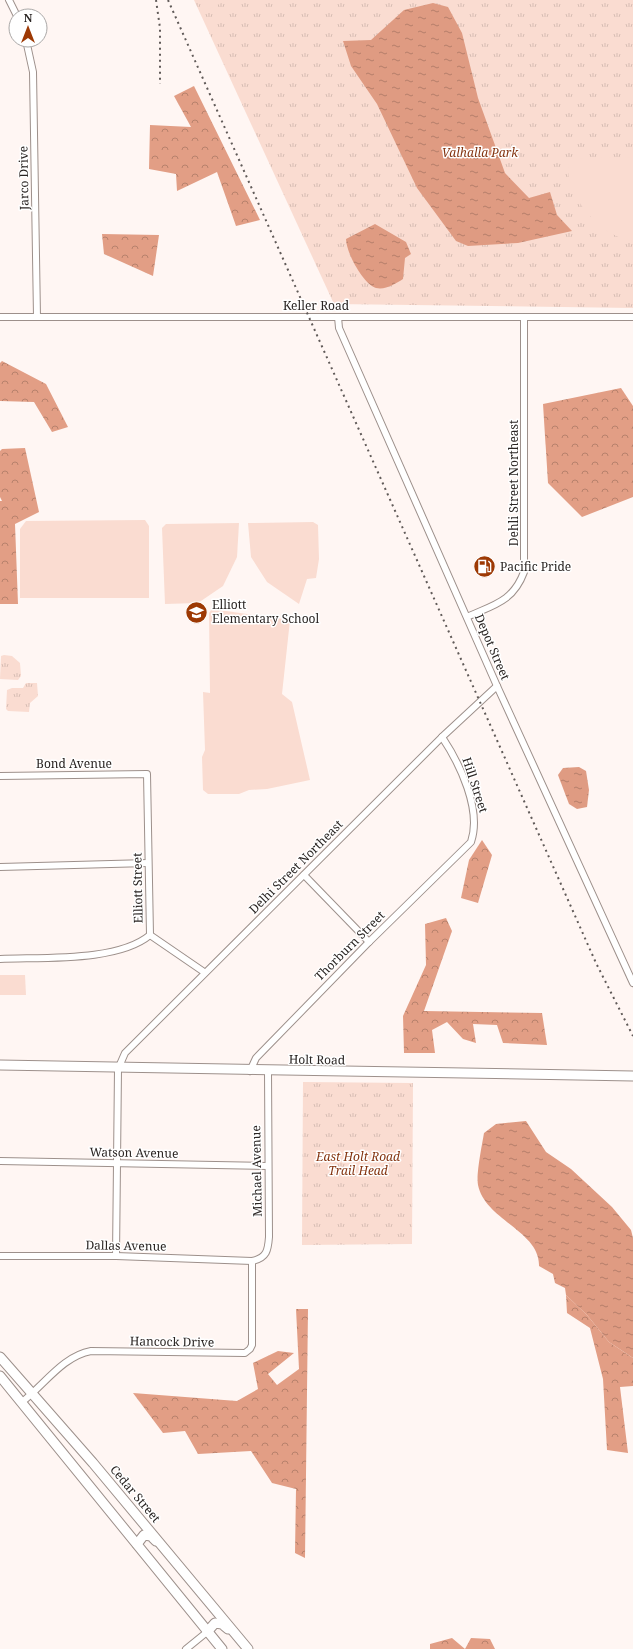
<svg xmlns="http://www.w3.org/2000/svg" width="633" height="1649" font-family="'Noto Serif',serif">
<defs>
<pattern id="forest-crowns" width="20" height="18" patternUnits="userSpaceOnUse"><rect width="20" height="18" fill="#e29e85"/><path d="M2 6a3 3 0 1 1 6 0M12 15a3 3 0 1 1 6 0" fill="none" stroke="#b7816c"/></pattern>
<pattern id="park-tufts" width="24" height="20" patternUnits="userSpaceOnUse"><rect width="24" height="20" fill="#fadcd1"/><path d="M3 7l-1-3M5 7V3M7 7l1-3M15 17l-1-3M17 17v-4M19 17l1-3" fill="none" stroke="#d6bdb3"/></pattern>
<pattern id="water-ripples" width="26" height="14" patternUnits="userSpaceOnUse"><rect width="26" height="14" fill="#df9b82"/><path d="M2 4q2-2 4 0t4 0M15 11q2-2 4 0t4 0" fill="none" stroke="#b57e6a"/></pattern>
</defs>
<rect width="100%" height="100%" fill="#fff6f3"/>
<!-- forest -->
<g fill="url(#forest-crowns)">
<path d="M194,86L260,220L236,226L217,172L177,191L176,174L149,169L150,125L191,127L174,96Z"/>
<path d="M102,234L159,235L153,276L104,254Z"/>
<path d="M2,361L46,384L68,427L52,432L34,402L0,401V363Z"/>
<path d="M621,388L633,406V497L582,517L548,483L543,404Z"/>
<path d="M25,448L39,512L15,524L18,604H0V501H2L0,497V451L2,449Z"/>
<path d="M482,840L492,855L478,903L461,898L469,860Z"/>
<path d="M446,918L452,931L424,1011L542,1013L547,1045L503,1043L497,1025L473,1024L476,1043L463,1039L447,1022L432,1030L435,1053H404L403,1016L426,965L425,924Z"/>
<path d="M566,1295L587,1315L609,1342L633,1358V1386L620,1387L628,1453L607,1450L603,1379L590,1328L567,1313Z"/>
<path d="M296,1309H308L305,1558L295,1553L296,1489L272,1483L251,1451L198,1454L185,1431L163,1433L133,1393L237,1401L258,1389L253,1363L278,1351L294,1353L268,1374L277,1385L299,1369Z"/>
<path d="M452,1638L465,1649L471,1638L490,1639L495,1649H430V1644Z"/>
</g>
<!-- park -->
<g fill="url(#park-tufts)">
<path d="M194,0H633V308L334,304Z"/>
<path d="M4,655L12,656L20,663L21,676L18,680L0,679L1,656Z"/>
<path d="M26,683H37L38,696L30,703L29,712L8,711L6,709L7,690L12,688H23Z"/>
<path d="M303,1082L413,1083L412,1244L302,1245Z"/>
</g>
<!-- garden -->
<g fill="#fadcd1">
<path d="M201,0H228L206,10L203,7Z"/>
<path d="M633,157V241C606,237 581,212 572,187C568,179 568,169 568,159Z"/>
<path d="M145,520L149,526V598H20V529L26,521Z"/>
<path d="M313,522L318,525L319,559L316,578L307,579L299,604L267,582L251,557L248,523Z"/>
<path d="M239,523L237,557L223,586L198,603L165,604L162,528L166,524Z"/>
<path d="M212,609L290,620L282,694L292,702L310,780L267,789L249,790L239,794H208L203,790L202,757L205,750L203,692L210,693L209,613Z"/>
<path d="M0,975H25L26,995H0Z"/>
</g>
<!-- water -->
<g fill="url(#water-ripples)">
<path d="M433,3L448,7L462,33L478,98L505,173L529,198L550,192L557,215L572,231L518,243L468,246L456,241L417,188L377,104L351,66L343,41L371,40L404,10Z"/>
<path d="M375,224L406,242L411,254L405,258L403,279C395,284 386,290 376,288C363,284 346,252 346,239Z"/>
<path d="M579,767L586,771L589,790L587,807L577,809L569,804L558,775L563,768Z"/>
<path d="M526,1121L546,1152L571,1169L612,1207L631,1230L633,1238V1358L609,1342L587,1315L566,1295L565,1288L555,1283L553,1274L539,1266C540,1231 485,1220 478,1185C476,1174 482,1145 484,1133L496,1124Z"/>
</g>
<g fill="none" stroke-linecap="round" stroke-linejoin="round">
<defs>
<g id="street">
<path d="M9,0L17,16"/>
<path d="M26,40L33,72L37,317"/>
<path d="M0,317H633"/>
<path d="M338,317L339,328L497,686L633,983"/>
<path d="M467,617C493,605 513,602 524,572V317"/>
<path d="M0,776L147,774L150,935L204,972"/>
<path d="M0,867L148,863"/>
<path d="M304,875L369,942"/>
<path d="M0,959C42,957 118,962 150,935"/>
<path d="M250,1071L256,1058L369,942L471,842C482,810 460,764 442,737"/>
<path d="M0,1161L268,1166"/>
<path d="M0,1256H116L252,1261C267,1258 268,1250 269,1237L268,1071"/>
<path d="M116,1256L118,1069L125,1053L442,737L497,686"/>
<path d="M22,1402C44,1385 63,1356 91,1351L245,1353L250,1349L252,1345V1261"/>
<path d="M186,1649L207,1632"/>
</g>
<g id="secondary">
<path d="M0,1065L633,1076"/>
<path d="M0,1357L93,1463L248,1649"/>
<path d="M0,1376L222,1649"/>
<path d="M137,1544L144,1535L151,1536L156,1541"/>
<path d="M207,1632L215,1623L222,1624L228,1629"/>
</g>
</defs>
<!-- street casing -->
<use href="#street" stroke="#9d908b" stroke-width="8"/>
<!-- secondary casing -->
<use href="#secondary" stroke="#9d908b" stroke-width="11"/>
<!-- street -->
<use href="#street" stroke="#fff" stroke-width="6"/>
<!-- secondary -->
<use href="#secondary" stroke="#fff" stroke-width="9"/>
<!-- rail -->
<g stroke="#605a58" stroke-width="2" stroke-dasharray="2 4" stroke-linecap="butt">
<path d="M156,0L160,28V84"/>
<path d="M168,0L596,963L633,1036"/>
</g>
</g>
<!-- icons -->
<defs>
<symbol id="fuel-disc" viewBox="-11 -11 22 22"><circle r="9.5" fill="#9d3904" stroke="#fff"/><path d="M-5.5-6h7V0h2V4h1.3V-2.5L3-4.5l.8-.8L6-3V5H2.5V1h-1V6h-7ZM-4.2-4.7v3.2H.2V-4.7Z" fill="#fff"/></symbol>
<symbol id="school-disc" viewBox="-11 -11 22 22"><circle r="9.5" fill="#9d3904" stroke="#fff"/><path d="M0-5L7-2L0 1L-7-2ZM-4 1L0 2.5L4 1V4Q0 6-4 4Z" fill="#fff"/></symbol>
</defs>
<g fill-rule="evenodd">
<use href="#fuel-disc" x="472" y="554" width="25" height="25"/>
<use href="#school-disc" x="184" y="600" width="25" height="25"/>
</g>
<g text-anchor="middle" stroke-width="3" stroke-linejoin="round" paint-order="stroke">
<!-- park labels -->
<g font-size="12" font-style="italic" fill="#843410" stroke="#fff">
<text x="480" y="157">Valhalla Park</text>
<text x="358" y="1161">East Holt Road<tspan x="358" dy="14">Trail Head</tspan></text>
</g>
<!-- street labels -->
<g font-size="12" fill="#2a2523" stroke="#fff">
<text transform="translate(24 178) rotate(-91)" y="4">Jarco Drive</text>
<text x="316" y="310">Keller Road</text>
<text transform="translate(514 483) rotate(-90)" y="4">Dehli Street Northeast</text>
<text transform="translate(492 647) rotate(67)" y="4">Depot Street</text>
<text x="74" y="768">Bond Avenue</text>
<text transform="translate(475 785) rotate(72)" y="4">Hill Street</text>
<text transform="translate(296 867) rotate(-45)" y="4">Delhi Street Northeast</text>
<text transform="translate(138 888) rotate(-91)" y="4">Elliott Street</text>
<text transform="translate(350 946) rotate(-45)" y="4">Thorburn Street</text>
<text transform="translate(317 1060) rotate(1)" y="4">Holt Road</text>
<text transform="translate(134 1153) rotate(1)" y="4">Watson Avenue</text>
<text transform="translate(257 1171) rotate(-91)" y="4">Michael Avenue</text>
<text transform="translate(126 1246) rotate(1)" y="4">Dallas Avenue</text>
<text transform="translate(172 1342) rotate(1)" y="4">Hancock Drive</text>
<text transform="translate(135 1494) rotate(50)" y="4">Cedar Street</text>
</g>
<!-- poi labels -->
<g font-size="12" fill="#2a2523" stroke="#fff" text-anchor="start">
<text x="500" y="571">Pacific Pride</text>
<text x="212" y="609">Elliott<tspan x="212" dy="14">Elementary School</tspan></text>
</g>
</g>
<!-- north arrow -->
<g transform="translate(28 28)"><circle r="19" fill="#ffffff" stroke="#aaa8a7"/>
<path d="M0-3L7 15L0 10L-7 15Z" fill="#9d3904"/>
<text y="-6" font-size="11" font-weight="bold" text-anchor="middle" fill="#2a2523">N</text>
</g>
</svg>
